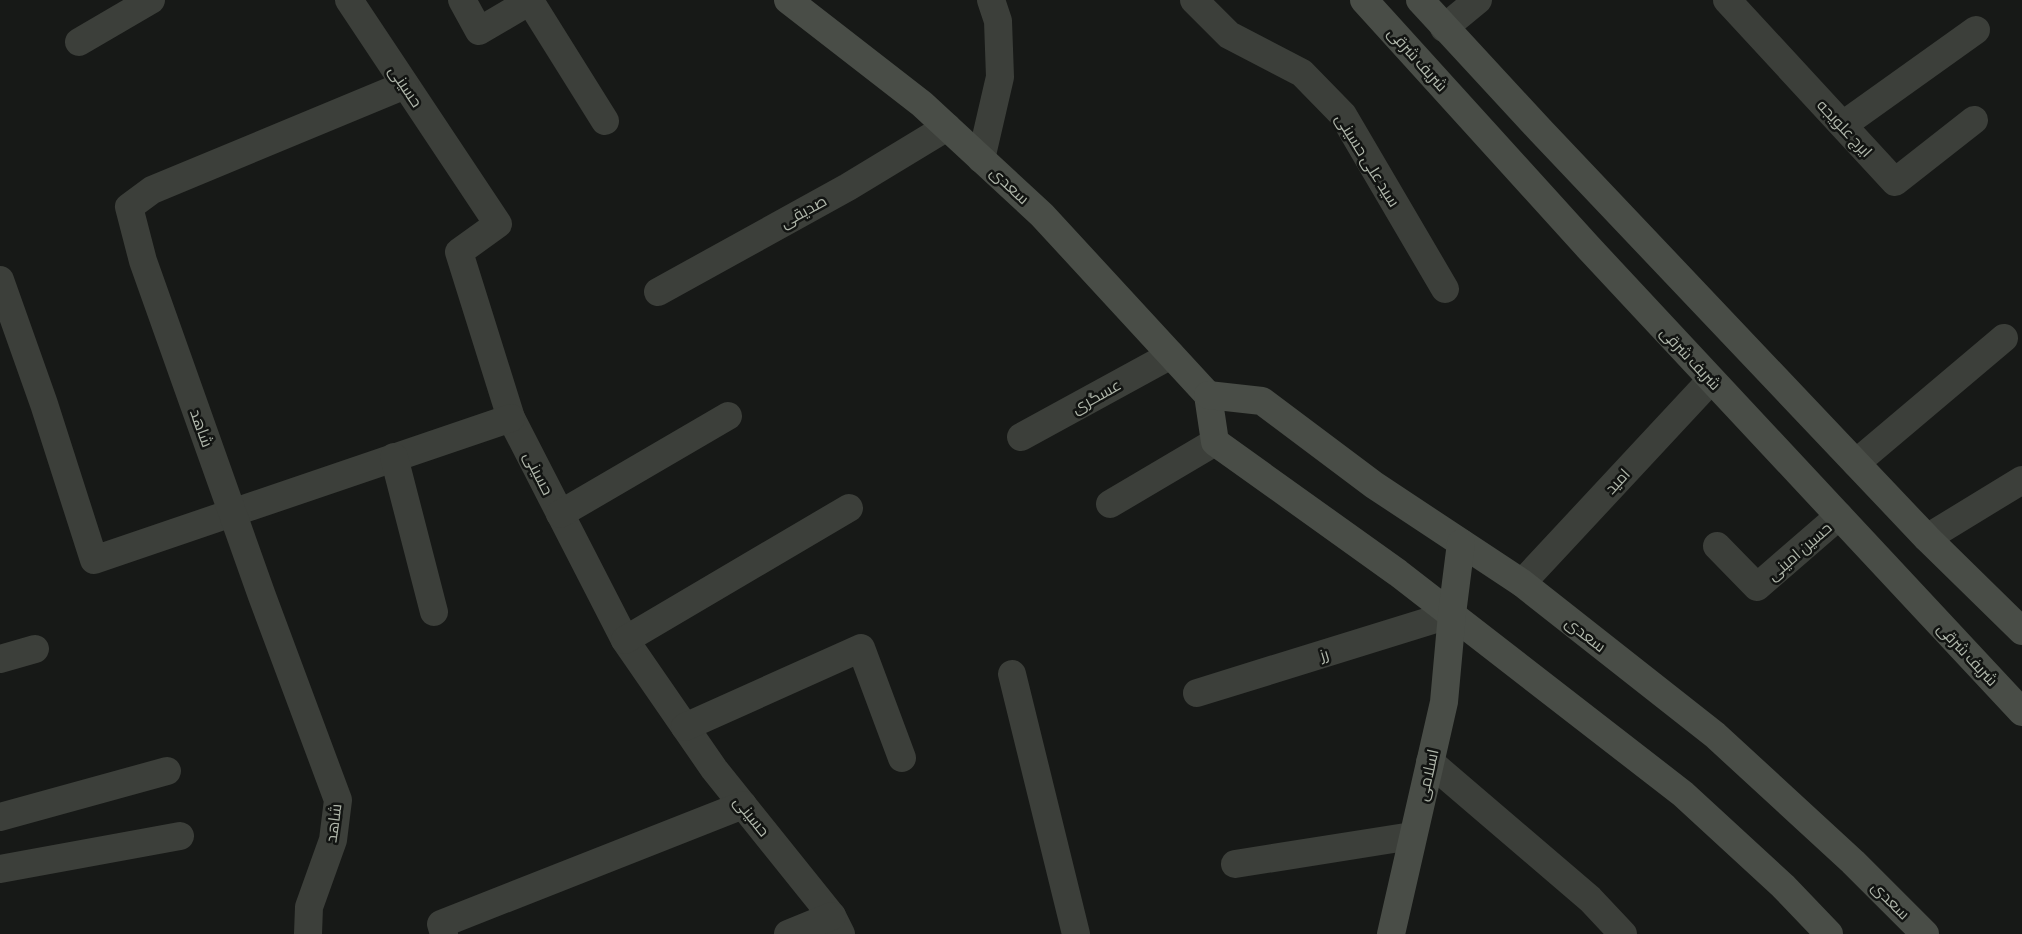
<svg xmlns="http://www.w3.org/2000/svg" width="2022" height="934" font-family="'Sofia Sans Condensed',Cairo,sans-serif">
<rect width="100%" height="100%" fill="#171917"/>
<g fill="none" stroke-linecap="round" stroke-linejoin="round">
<!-- street -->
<g stroke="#3c3f3a" stroke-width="28">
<path d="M349,0L498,224L459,252L511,418L625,640L714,769L832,916L841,934"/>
<path d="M462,0L479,31L530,1L605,121"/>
<path d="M1194,0L1229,35L1302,73L1343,115L1445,289"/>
<path d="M1727,0L1895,182L1974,120"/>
<path d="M1444,28L1478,0"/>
<path d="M79,42L151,0"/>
<path d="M1843,125L1976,30"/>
<path d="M981,159L1000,77L998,21L991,0"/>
<path d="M0,280L44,404L94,560L511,418"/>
<path d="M658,292L848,187L947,127"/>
<path d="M1021,437L1171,355"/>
<path d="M394,457L434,612"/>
<path d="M1856,463L2004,338"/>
<path d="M1110,504L1215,442"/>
<path d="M560,514L728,416"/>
<path d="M1927,538L2022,480"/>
<path d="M1717,546L1757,587L1839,516"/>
<path d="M1522,583L1711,380"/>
<path d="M625,640L849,508"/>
<path d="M0,659L35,649"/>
<path d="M1012,674L1076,934"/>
<path d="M1197,693L1452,614"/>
<path d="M685,727L861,648L902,758"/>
<path d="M1430,762L1590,899L1623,934"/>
<path d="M0,817L167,771"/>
<path d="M1235,864L1412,836"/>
<path d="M0,869L180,836"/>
<path d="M308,934L309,907L333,840L338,800L262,596L143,261L129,207L152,190L405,85"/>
<path d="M444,934L441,924L743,805"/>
<path d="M788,934L832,916"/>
</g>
<!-- secondary -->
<g stroke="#494d47" stroke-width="28">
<path d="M788,0L922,104L1042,215L1208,395L1215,442L1398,573L1683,794L1783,886L1829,934"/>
<path d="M1364,0L1588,247L2022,712"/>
<path d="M1420,0L1541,131L1927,538L2022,631"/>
<path d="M1208,395L1262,401L1374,485L1522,583L1715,735L1853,862L1925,934"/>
<path d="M1391,934L1444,702L1452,614L1461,543"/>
</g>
</g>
<g text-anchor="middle" stroke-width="5" stroke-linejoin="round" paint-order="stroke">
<!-- street labels -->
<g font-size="16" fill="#b0b7ab" stroke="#121412">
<text transform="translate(1418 59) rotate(48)" y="6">شریف شرقی</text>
<text transform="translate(406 86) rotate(56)" y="6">حسینی</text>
<text transform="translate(1845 128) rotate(47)" y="6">ایرج علویجه</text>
<text transform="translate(1368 160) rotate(58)" y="6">سید علی حسینی</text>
<text transform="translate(1010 185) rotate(43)" y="6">سعدی</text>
<text transform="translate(803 211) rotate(-29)" y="6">صدیقی</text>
<text transform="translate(1691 358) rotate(47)" y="6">شریف شرقی</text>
<text transform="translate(1096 396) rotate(-29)" y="6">عسگری</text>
<text transform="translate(202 428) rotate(70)" y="6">شاهد</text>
<text transform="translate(539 473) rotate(63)" y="6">حسینی</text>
<text transform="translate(1617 481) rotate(-47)" y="6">امید</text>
<text transform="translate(1799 551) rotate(-41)" y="6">حسین امینی</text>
<text transform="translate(1586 634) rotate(38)" y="6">سعدی</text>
<text transform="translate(1324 654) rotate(-17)" y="6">رز</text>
<text transform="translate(1968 654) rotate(47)" y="6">شریف شرقی</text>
<text transform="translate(1427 775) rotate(-77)" y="6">اسلامی</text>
<text transform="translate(752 816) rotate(51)" y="6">حسینی</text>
<text transform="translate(333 823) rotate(-82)" y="6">شاهد</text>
<text transform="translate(1891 900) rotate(45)" y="6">سعدی</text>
</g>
</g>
</svg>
